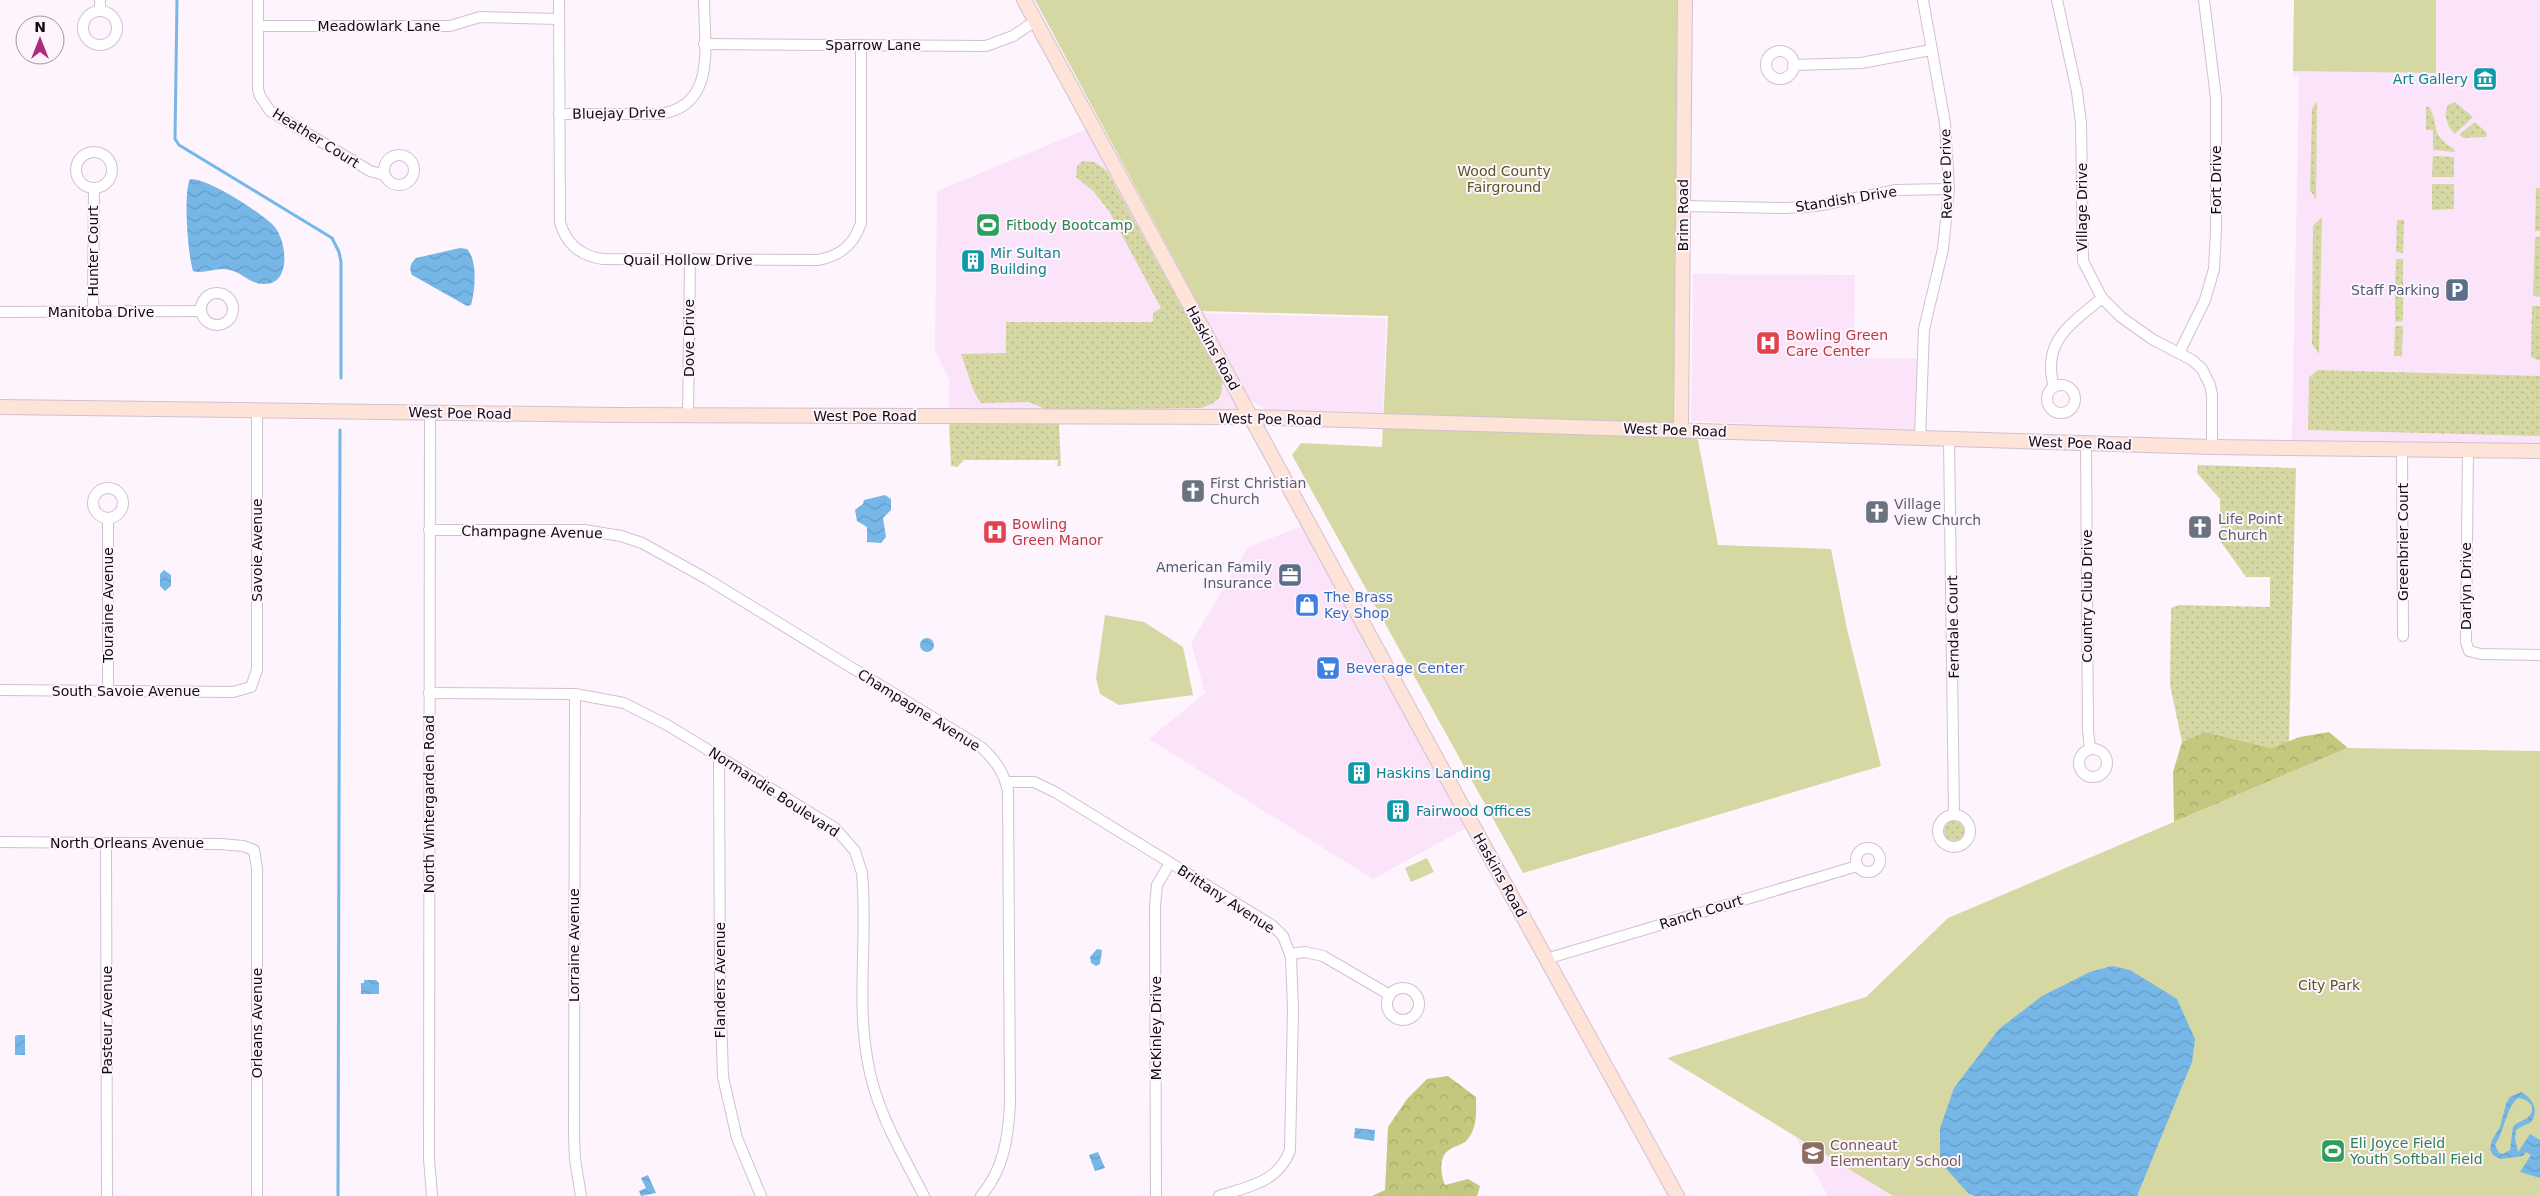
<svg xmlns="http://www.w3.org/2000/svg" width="2540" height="1196" font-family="'DejaVu Sans',sans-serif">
<defs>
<pattern id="grass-dots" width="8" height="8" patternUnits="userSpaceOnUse" patternTransform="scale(1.25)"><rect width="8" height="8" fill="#d5d8a3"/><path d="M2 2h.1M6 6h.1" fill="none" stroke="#b6b88b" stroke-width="1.8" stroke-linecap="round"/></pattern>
<pattern id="forest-crowns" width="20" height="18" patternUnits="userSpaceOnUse" patternTransform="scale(1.25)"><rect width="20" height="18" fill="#c4c77d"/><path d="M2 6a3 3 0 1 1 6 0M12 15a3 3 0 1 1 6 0" fill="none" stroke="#a7aa6b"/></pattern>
<pattern id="water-waves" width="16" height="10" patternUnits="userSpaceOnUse" patternTransform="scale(1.25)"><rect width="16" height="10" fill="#76b7e7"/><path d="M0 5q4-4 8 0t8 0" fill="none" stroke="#659cc5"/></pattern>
</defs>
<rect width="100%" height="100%" fill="#fef4fd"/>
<!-- built -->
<g fill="#fbe4f9">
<path d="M2294,0H2540V451L2300,448L2292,441L2299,76H2293Z"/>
<path d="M1087,129L1243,414L949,408V380L935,350L937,191Z"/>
<path d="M1693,274L1855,275L1854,358L1927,359V432L1691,421Z"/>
<path d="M1203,313L1386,318L1383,413L1266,410L1249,399Z"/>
<path d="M1305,525L1468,827L1373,879L1149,739L1205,693L1191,643L1248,547Z"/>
<path d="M1795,1136L1893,1196H1828Z"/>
</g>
<!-- grass -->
<g fill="url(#grass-dots)">
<path d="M2317,101L2316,199L2310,190L2312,109Z"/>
<path d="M2455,102L2473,117L2455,134C2447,126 2443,116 2448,105Z"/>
<path d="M2426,107H2429C2441,127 2428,133 2454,149L2455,152L2433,150V130H2426Z"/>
<path d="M2475,122L2487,133L2486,137L2464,138L2459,135Z"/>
<path d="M2433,156L2454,157V177H2432Z"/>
<path d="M1083,161L1094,162L1107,171L1222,380C1224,398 1217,403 1201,408L1047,410L1029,402L981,403L974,392L961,354L1006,353V322H1153V313L1161,308L1109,211L1093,191L1076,177L1077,166Z"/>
<path d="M2432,184H2454V209L2432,210Z"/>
<path d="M2536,188H2540V231H2535Z"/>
<path d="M2322,217L2319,354L2312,344L2313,226Z"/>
<path d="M2397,220H2404L2403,253L2396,252Z"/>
<path d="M2535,237H2540V297L2533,296Z"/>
<path d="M2396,259H2403V287H2395Z"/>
<path d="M2395,293L2403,294V321L2395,322Z"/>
<path d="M2532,306H2540V361L2531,357Z"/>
<path d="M2395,326H2403L2402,356H2394Z"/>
<path d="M2318,370L2540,376V436L2308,430L2309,377Z"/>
<path d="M954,423L1059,424L1061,466H1057L1058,460H964L957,467L951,466L949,425Z"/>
<path d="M2198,465L2296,468L2289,741L2271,748L2205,732L2182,742L2170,685L2171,608L2179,605L2270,607V577H2246L2221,542L2220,499L2197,473Z"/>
<circle cx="1954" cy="831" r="10"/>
</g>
<!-- forest -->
<g fill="url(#forest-crowns)">
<path d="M2205,732L2271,748L2300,737L2329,732L2348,748L2174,822L2173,772L2182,742Z"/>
<path d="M1448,1076L1476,1097C1476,1111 1478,1129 1466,1141C1462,1145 1454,1146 1449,1150C1438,1157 1441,1175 1445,1185L1468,1179L1480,1186L1477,1196H1372L1385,1190L1388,1127L1407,1099L1427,1079Z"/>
</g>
<!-- green -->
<g fill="#d5d8a3">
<path d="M1035,0H1685L1681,429L1698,440L1718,545L1831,549L1847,629L1881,766L1523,873L1292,455L1301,443L1382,447L1388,316L1202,311Z"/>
<path d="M2294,0H2436V73L2293,71Z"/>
<path d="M1105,615L1144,622L1183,647L1193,695L1119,705L1100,694L1096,678Z"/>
<path d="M2348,748L2540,751V1196H1893L1667,1058L1866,997L1948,918Z"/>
<path d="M1427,858L1434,872L1411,882L1405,868Z"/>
</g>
<!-- water -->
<g fill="url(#water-waves)" fill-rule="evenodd">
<path d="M190,179C210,179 258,211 273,225C287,239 292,284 265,284C251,285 243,273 230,270C217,266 204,275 193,271C188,255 183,194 190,179Z"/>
<path d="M460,248L467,249C478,261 475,290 471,305L467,306L412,275C409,268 410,264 416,258Z"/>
<path d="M885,495L891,499V510L883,518L886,537L881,543L867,542V527L857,521L855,510L863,504L864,500Z"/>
<path d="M164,570L171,575V586L165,591L160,586V574Z"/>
<circle cx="927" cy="645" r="7"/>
<path d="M1097,949L1102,950L1100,964L1096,966L1091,963L1090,957Z"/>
<path d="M2112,966L2130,970L2177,999L2195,1039L2192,1062L2137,1196H1975L1968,1193L1940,1162V1128L1954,1088L1999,1029L2042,996L2090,972Z"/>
<path d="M364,980H376L379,983V994H361V983H364Z"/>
<path d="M18,1035H25V1055H15V1036Z"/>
<path d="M2521,1092C2532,1097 2540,1111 2531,1122C2526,1125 2521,1126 2516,1130L2515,1138L2518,1152L2530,1134L2540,1140V1178L2520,1172L2531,1155L2526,1152L2523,1156L2500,1159L2493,1155L2490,1149L2492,1140L2500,1127L2506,1104L2510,1097ZM2519,1098C2527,1099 2537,1106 2530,1115C2526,1121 2517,1121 2513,1127L2510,1150L2503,1154L2499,1153L2495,1145C2504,1132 2508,1102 2519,1098Z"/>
<path d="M1355,1128L1375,1130L1374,1141L1354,1138Z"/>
<path d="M1098,1152L1105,1168L1095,1171L1089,1155Z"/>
<path d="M648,1175L656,1193L641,1196L639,1191L646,1188L641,1178Z"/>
</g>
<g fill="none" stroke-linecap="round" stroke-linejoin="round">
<!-- stream -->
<g stroke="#76b7e7" stroke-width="3">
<path d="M177,0L175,139L179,145L332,238L339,252L341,262V378"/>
<path d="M338,1196L340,430"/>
</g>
<defs>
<g id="street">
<path d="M258,0V89L260,96L270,111L370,171L384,175"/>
<path d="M559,0L560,222C566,244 581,256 603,259L818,260C840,256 854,245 861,223V45"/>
<path d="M2057,0L2077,92L2081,123L2083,261L2102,298L2121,317L2152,339L2192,360L2202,369L2210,385L2212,395V447"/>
<path d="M100,11V0"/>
<circle cx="100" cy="28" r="17"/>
<path d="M258,26H450L480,17L559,19"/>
<path d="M704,44L986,46L1013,36L1035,21"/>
<circle cx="1780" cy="65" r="14"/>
<path d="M1793,65L1861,63L1931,50"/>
<path d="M559,114H659C718,107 704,43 704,0"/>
<circle cx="94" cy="170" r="18"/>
<circle cx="399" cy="170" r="15"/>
<path d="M1683,206L1786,208L1816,206L1896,190L1949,189"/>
<circle cx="217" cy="309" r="16"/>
<path d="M0,312L201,311"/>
<path d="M93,312L94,189"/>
<path d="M2179,353L2205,300L2214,269L2216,231V98L2204,0"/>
<circle cx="2061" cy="399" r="14"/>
<path d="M2054,387C2041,341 2071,324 2102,298"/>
<path d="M430,413L429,1159L432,1196"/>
<path d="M688,416L690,260"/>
<path d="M1920,438L1924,329L1943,249L1949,189L1945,123L1923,0"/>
<path d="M1949,439L1954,815"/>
<path d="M2086,444L2088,730L2090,749"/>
<path d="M2402,449L2403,636"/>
<path d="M2468,450L2466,642L2469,651L2481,654L2540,655"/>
<circle cx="108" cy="503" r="15"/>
<path d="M108,519V691"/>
<path d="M429,530H584L621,536L642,543L707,579L981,747C995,760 1004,772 1008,791L1010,1104C1008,1138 1004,1169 981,1196"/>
<path d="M0,690L233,692L251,687L257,670V411"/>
<path d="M429,693L575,694L624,703L669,726L835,828L855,851L862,873C868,936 856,1001 868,1063C876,1111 902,1153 924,1196"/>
<path d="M575,694L574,1135L575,1159L581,1196"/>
<circle cx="2093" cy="763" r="14"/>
<path d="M719,756L720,985L723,1077L737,1138L761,1196"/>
<path d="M1006,782H1034L1055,792L1273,926L1283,936L1291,957L1293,1009L1290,1150C1279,1182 1248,1187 1219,1196"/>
<circle cx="1954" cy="831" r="16"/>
<path d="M0,842L221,844L243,846L254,850L257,868V1196"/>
<path d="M106,843L107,1196"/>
<circle cx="1868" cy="860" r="12"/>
<path d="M1290,954L1305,952L1323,956L1390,995"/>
<path d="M1546,959L1857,866"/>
<circle cx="1403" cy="1004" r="16"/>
<path d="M1156,1196L1155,906L1157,885L1170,863"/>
</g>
<g id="secondary">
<path d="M1024,0L1472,824L1677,1196"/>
<path d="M0,407L615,415L1250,417L2212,447L2540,451"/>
<path d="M1681,430L1685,0"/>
</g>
</defs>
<!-- street casing -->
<use href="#street" stroke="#d1c1cf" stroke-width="12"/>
<!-- secondary casing -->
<use href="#secondary" stroke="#d1c1cf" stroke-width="16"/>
<!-- street -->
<use href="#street" stroke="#fff" stroke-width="10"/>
<!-- secondary -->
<use href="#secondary" stroke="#fee3d8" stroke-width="14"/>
</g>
<!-- icons -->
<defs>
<symbol id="museum-square" viewBox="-11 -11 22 22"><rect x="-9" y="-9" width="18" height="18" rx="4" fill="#0f9aa8" stroke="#fef4fd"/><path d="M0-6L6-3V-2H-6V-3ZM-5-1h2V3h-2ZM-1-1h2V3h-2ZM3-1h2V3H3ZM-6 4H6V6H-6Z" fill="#fff"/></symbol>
<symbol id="stadium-square" viewBox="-11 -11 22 22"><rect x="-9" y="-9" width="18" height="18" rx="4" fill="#2e9e5b" stroke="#fef4fd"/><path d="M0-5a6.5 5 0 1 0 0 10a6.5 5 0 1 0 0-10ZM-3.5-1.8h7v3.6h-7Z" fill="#fff"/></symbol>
<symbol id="building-square" viewBox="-11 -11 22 22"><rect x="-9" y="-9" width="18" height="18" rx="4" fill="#0f9aa8" stroke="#fef4fd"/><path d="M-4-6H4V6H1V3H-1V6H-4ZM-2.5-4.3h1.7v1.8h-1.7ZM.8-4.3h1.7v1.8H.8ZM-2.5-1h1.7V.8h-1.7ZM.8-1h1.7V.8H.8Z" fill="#fff"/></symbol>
<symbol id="parking-square" viewBox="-11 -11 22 22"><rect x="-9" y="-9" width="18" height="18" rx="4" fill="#5c6f8a" stroke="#fef4fd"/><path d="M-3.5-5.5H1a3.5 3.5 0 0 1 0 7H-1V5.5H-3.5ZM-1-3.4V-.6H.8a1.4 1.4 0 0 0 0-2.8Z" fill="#fff"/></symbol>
<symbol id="hospital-square" viewBox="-11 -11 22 22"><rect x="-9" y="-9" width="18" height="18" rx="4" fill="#e0444e" stroke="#fef4fd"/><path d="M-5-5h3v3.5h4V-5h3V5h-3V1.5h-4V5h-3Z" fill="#fff"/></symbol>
<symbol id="church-square" viewBox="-11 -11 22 22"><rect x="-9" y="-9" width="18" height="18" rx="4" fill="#6b7280" stroke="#fef4fd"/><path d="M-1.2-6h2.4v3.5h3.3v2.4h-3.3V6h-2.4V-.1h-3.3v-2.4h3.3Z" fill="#fff"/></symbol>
<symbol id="office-square" viewBox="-11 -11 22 22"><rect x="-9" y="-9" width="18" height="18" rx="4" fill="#5c6f8a" stroke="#fef4fd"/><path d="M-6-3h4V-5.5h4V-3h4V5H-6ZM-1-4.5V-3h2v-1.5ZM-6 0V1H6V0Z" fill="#fff"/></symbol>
<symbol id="shop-square" viewBox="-11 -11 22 22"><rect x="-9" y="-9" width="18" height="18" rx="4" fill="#3f7fe0" stroke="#fef4fd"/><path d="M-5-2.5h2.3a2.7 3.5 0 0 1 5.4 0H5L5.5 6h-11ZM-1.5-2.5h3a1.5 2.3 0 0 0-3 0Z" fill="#fff"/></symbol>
<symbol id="supermarket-square" viewBox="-11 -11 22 22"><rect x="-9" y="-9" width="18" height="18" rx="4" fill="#3f7fe0" stroke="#fef4fd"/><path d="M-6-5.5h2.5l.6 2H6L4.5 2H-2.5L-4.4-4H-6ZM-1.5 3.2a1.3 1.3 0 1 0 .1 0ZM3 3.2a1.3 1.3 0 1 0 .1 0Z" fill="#fff"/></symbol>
<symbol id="school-square" viewBox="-11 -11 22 22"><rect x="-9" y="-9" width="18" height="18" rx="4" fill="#8d6e63" stroke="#fef4fd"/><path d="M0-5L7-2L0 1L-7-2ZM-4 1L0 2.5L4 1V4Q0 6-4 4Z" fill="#fff"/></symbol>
</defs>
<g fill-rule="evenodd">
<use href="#museum-square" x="2471" y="65" width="28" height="28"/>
<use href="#stadium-square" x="974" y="211" width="28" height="28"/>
<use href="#building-square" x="959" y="247" width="28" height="28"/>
<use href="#parking-square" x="2443" y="276" width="28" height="28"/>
<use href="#hospital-square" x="1754" y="329" width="28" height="28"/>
<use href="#church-square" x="1179" y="477" width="28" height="28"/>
<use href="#church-square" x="1863" y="498" width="28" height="28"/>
<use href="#church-square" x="2186" y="513" width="28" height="28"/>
<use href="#hospital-square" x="981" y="518" width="28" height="28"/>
<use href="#office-square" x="1276" y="561" width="28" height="28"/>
<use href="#shop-square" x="1293" y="591" width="28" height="28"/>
<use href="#supermarket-square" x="1314" y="654" width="28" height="28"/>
<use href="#building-square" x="1345" y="759" width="28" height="28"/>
<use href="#building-square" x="1384" y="797" width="28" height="28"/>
<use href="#stadium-square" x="2319" y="1137" width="28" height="28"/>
<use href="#school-square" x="1799" y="1139" width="28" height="28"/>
</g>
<g text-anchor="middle" stroke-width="4" stroke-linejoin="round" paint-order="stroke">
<!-- street labels -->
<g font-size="14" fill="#110c11" stroke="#fef4fd">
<text x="379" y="31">Meadowlark Lane</text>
<text x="873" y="50">Sparrow Lane</text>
<text transform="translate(619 113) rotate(-1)" y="5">Bluejay Drive</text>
<text transform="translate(316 138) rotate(32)" y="5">Heather Court</text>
<text transform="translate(1946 174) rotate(-91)" y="5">Revere Drive</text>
<text transform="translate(2216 180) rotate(-90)" y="5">Fort Drive</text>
<text transform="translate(1846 199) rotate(-9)" y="5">Standish Drive</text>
<text transform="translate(2082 207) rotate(-90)" y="5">Village Drive</text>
<text transform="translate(1683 215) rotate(-90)" y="5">Brim Road</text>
<text transform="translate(93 251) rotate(-90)" y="5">Hunter Court</text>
<text x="688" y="265">Quail Hollow Drive</text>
<text x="101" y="317">Manitoba Drive</text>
<text transform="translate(689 338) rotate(-90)" y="5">Dove Drive</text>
<text transform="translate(1213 348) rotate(61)" y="5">Haskins Road</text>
<text transform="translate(460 413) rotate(1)" y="5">West Poe Road</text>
<text x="865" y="421">West Poe Road</text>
<text transform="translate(1270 419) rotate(1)" y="5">West Poe Road</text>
<text transform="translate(1675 430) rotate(2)" y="5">West Poe Road</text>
<text transform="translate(2080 443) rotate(2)" y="5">West Poe Road</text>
<text transform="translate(532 532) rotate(1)" y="5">Champagne Avenue</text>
<text transform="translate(2403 542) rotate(-90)" y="5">Greenbrier Court</text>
<text transform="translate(257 550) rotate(-90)" y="5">Savoie Avenue</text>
<text transform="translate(2466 586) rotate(-90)" y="5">Darlyn Drive</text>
<text transform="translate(2087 596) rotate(-90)" y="5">Country Club Drive</text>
<text transform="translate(108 605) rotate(-90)" y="5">Touraine Avenue</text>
<text transform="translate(1953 627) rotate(-91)" y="5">Ferndale Court</text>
<text x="126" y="696">South Savoie Avenue</text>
<text transform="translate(919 710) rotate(32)" y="5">Champagne Avenue</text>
<text transform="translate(774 792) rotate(33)" y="5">Normandie Boulevard</text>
<text transform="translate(429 804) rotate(-90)" y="5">North Wintergarden Road</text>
<text x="127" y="848">North Orleans Avenue</text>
<text transform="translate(1500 875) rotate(61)" y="5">Haskins Road</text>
<text transform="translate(1226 899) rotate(33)" y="5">Brittany Avenue</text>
<text transform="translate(1701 912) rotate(-17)" y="5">Ranch Court</text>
<text transform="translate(574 945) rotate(-90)" y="5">Lorraine Avenue</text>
<text transform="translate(720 980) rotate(-90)" y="5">Flanders Avenue</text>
<text transform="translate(107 1020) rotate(-90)" y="5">Pasteur Avenue</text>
<text transform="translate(257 1023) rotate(-90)" y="5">Orleans Avenue</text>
<text transform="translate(1156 1028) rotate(-90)" y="5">McKinley Drive</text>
</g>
<!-- culture labels -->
<g font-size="14" fill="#0d838f" stroke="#fef4fd" text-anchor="start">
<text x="2468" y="84" text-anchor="end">Art Gallery</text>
<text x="990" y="258">Mir Sultan<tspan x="990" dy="16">Building</tspan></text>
<text x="1376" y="778">Haskins Landing</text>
<text x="1416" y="816">Fairwood Offices</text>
</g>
<!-- park labels -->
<g font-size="14" fill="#575822" stroke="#fef4fd">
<text x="1504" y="176">Wood County<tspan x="1504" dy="16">Fairground</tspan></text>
<text x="2329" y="990">City Park</text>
</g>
<!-- leisure labels -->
<g font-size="14" fill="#27864d" stroke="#fef4fd" text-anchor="start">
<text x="1006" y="230">Fitbody Bootcamp</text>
<text x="2350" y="1148">Eli Joyce Field<tspan x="2350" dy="16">Youth Softball Field</tspan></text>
</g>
<!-- service labels -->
<g font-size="14" fill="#4e5e75" stroke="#fef4fd" text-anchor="end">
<text x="2440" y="295">Staff Parking</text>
<text x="1272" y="572">American Family<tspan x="1272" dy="16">Insurance</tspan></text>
</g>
<!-- health labels -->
<g font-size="14" fill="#be3a42" stroke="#fef4fd" text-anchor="start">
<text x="1786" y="340">Bowling Green<tspan x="1786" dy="16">Care Center</tspan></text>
<text x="1012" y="529">Bowling<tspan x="1012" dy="16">Green Manor</tspan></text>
</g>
<!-- worship labels -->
<g font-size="14" fill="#5b616d" stroke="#fef4fd" text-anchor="start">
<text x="1210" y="488">First Christian<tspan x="1210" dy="16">Church</tspan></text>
<text x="1894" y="509">Village<tspan x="1894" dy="16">View Church</tspan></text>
<text x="2218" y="524">Life Point<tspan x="2218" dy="16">Church</tspan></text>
</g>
<!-- shop labels -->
<g font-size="14" fill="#366cbe" stroke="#fef4fd" text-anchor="start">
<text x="1324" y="602">The Brass<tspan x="1324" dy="16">Key Shop</tspan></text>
<text x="1346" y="673">Beverage Center</text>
</g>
<!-- education labels -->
<g font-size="14" fill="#785e54" stroke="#fef4fd" text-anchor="start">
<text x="1830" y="1150">Conneaut<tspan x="1830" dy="16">Elementary School</tspan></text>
</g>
</g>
<!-- north arrow -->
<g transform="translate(40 40)"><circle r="24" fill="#fef4fd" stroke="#9f979f"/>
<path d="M0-4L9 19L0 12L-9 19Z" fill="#ac2c79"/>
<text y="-8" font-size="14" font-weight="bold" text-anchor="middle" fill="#110c11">N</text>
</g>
</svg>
